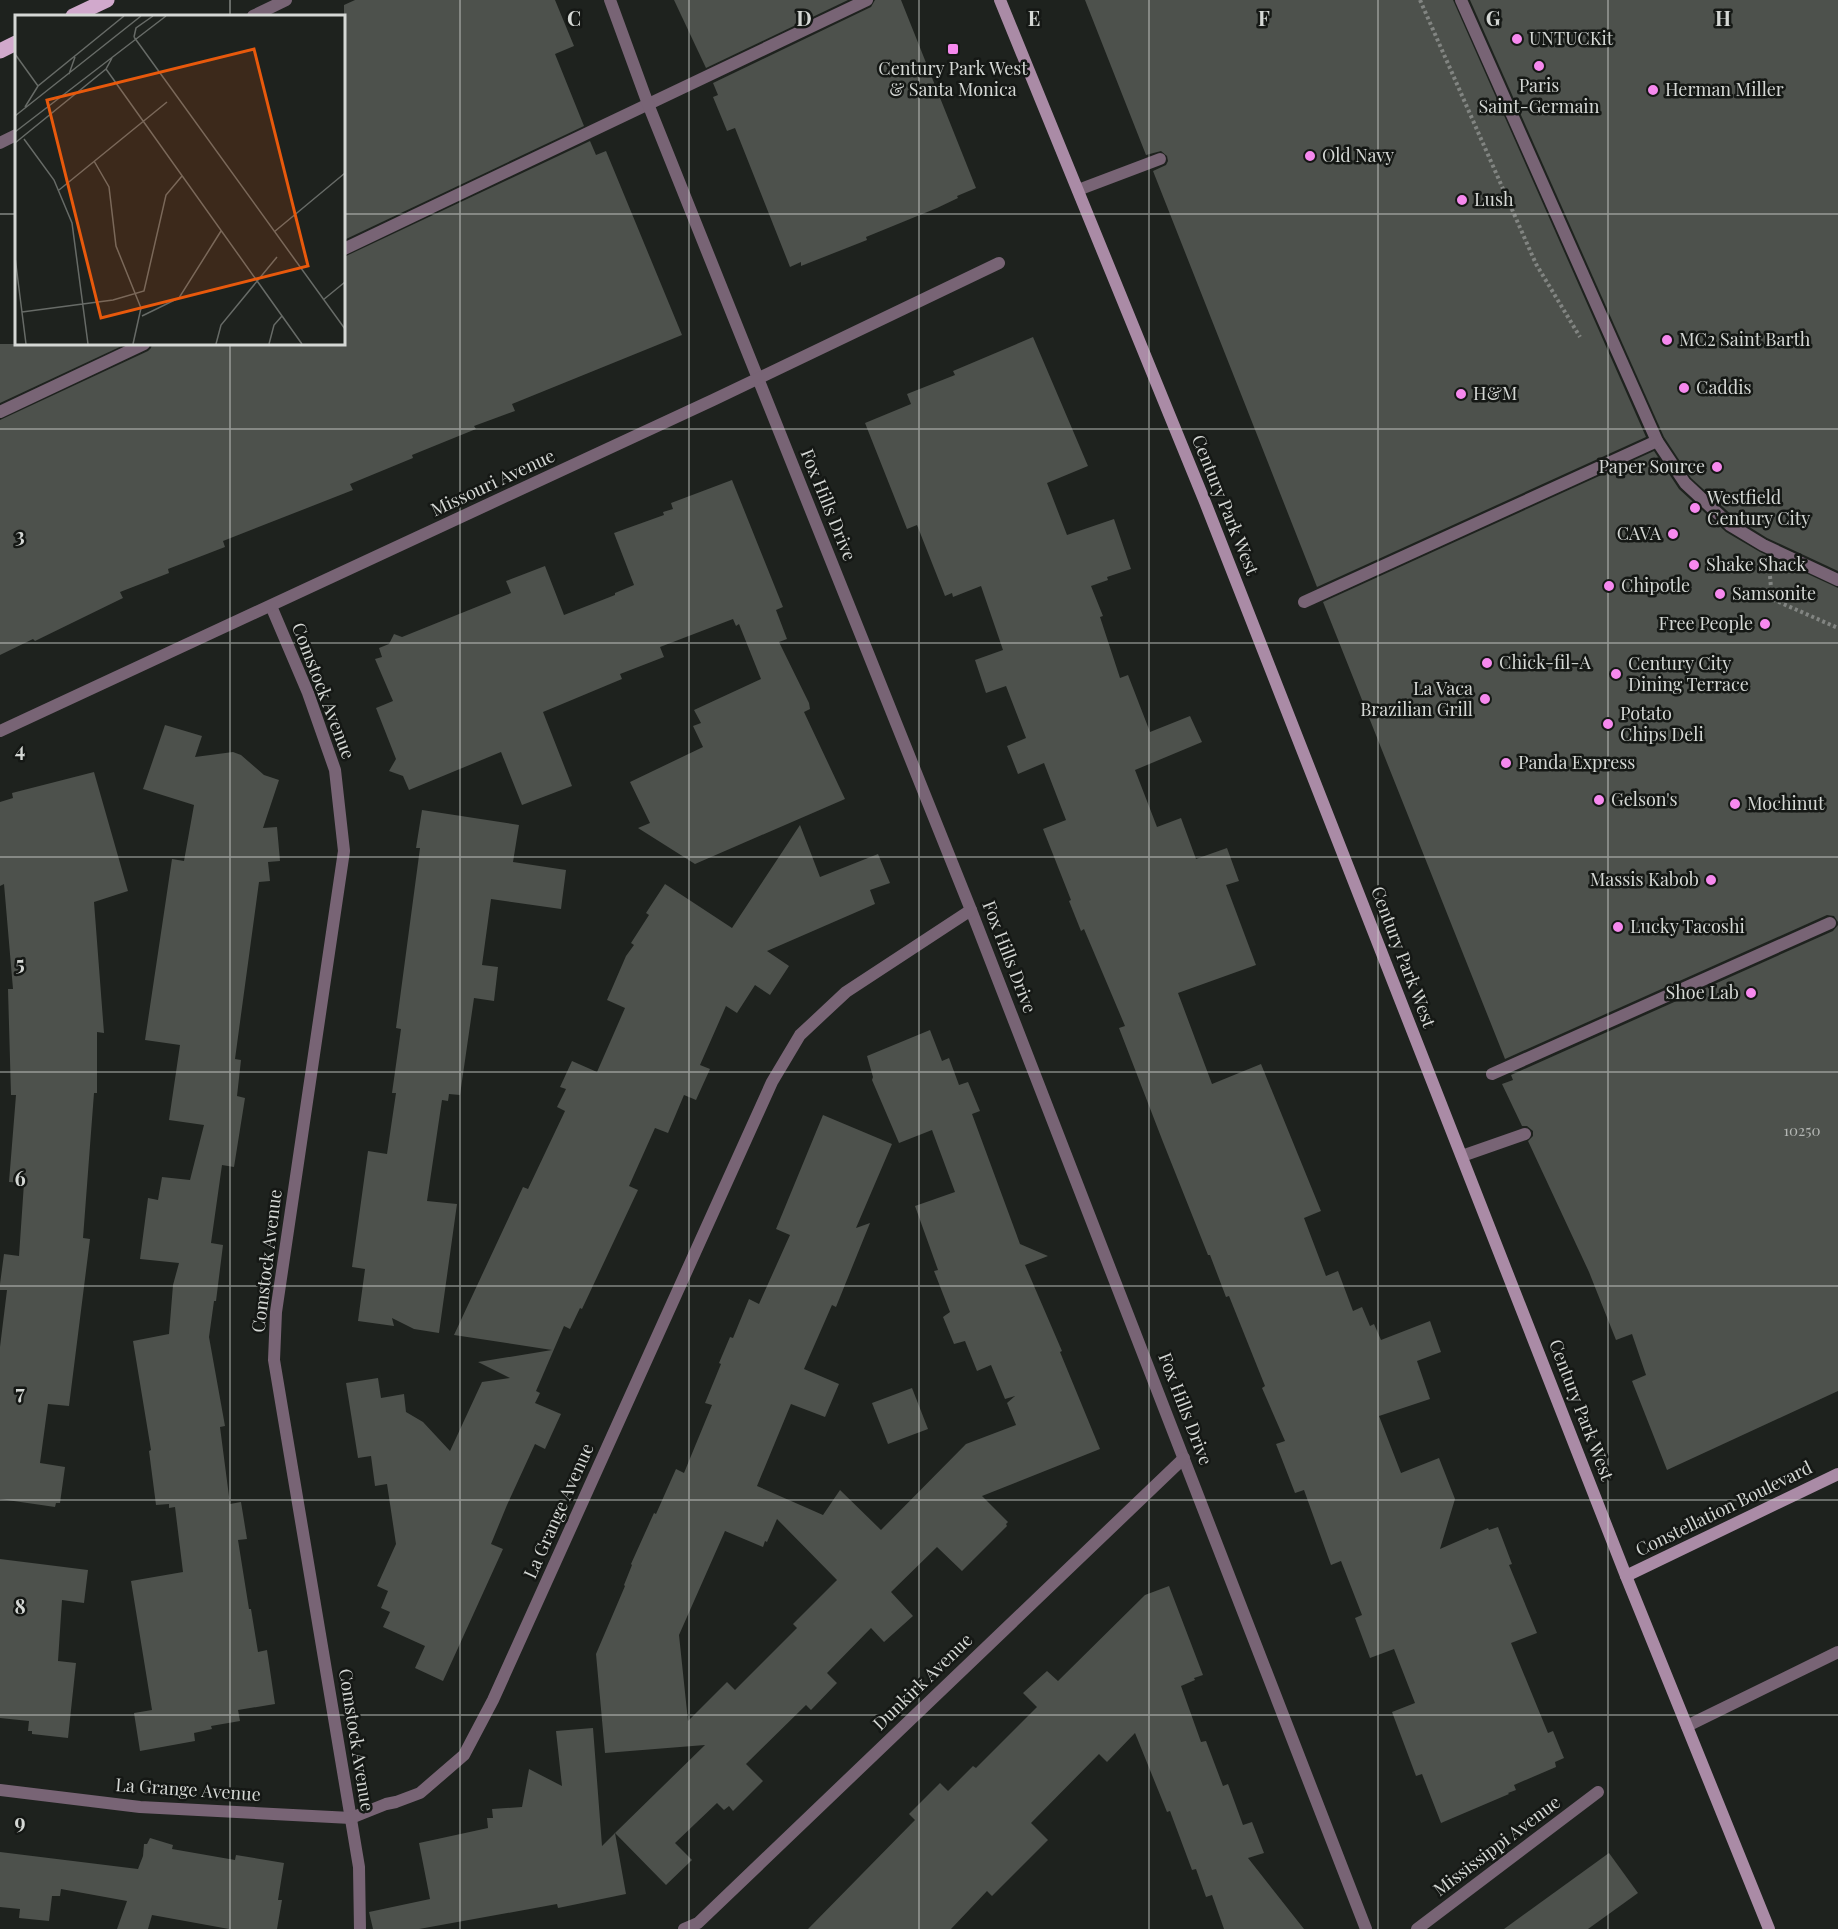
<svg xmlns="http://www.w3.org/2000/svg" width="1838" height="1929" font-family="'Playfair Display',serif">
<rect width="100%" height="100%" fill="#1e221e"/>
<!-- building -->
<g fill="#4d514c" fill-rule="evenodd">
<path d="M355,0H555L574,46L555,54L584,126L344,240V5Z"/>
<path d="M674,0H848L706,68Z"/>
<path d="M875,0H901L976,188L957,196L958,198L937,208L866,237L867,240L801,266V262L790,267L735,128L727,131L713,97L718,95L713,83L871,7Z"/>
<path d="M1085,0H1453L1646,437L1317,587L1153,171L1166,165L1168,161L1167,156L1161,151L1146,155Z"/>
<path d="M1470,0H1838V571L1767,538L1735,518L1691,478L1664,437Z"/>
<path d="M590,141L596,155L606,151L682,335L512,404L515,411L474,426L476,429L412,455L413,458L350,484L353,490L223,541L225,547L168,569L169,573L120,592L123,598L35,641L33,639L0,655V420L148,351L151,348L152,344H344V257Z"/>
<path d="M1033,337L1088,466L1047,483L1067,535L1114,519L1131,569L1107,577L1108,580L1091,586L1103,616L1100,617L1120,678L1128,675L1150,732L1190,716L1202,742L1135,770L1157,827L1181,818L1196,859L1227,848L1239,881L1226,885L1256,965L1178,993L1212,1084L1261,1064L1321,1211L1304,1218L1326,1276L1338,1271L1353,1311L1362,1307L1370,1326L1374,1324L1381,1340L1430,1321L1441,1352L1417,1361L1430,1399L1379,1416L1401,1473L1439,1458L1455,1499L1440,1549L1488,1528L1489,1530L1498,1527L1512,1564L1509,1565L1537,1633L1511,1643L1548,1733L1553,1731L1564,1758L1555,1762L1556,1767L1514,1785L1516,1790L1508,1793L1509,1794L1441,1823L1422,1774L1416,1776L1392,1712L1415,1703L1394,1649L1370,1658L1355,1618L1362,1615L1341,1561L1331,1565L1304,1490L1295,1493L1276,1444L1285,1441L1262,1388L1265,1386L1229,1296L1226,1297L1210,1255H1208L1163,1142L1119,1028L1125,1026L1084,929L1081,931L1069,901L1071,900L1043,829L1066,820L1044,763L1018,774L1007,746L1026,738L1006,686L986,693L975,660L1003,650L981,586L953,597L952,593L945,596L917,525L907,529L865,423L911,404L907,394L955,375L953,371Z"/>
<path d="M0,344H126L0,403Z"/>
<path d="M1654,451L1679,489L1726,532L1760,552L1838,588V922L1834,916L1827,915L1505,1059L1323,602Z"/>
<path d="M732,480L783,607L776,610L787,639L779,642L809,703L810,709L804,712L845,799L695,864L638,828L650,823L630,782L703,747L693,726L701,723L694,710L761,679L739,624L736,626L733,619L660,647L664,657L620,674L622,679L543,712L572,786L522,805L501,752L409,790L403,776L389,771L396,759L376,708L393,701L375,659L382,657L379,648L389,644L394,634L402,637L511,593L506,581L545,566L564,615L615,595V593L634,585L614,533L664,515L663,512L673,509L671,503Z"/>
<path d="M165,725L202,736L195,757L233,752L241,755L264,775L279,780L263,828L277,827L280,861L268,862L270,881L259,882L235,1059L241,1060L237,1096L245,1098L234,1167L222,1165L211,1243L223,1245L216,1301H214L209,1337L225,1426L220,1427L230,1504L241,1502L247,1539L238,1540L249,1609H251L258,1652L267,1650L275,1704L238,1710L240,1721L211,1726L212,1729L194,1733L195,1741L140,1751L134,1713L152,1710L131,1581L183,1572L175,1507L169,1508V1504L156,1505L149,1451L151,1450L133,1341L169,1334L173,1285L179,1263L140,1259L148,1198L158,1200L162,1177L190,1180L204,1125L169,1120L180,1045L145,1040L172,859L184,861L194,805L143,789Z"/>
<path d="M94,772L128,891L94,902L104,1033L97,1032V1093H94L83,1238L90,1239L69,1406L48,1404L40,1463L65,1467L60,1503H56L55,1507L0,1499V1347L7,1290H0V1284L4,1254L19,1256L24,1183L9,1182L16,1095H11L8,989H13L4,884L0,886V802L13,798L12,793Z"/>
<path d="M422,810L519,825L513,862L566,870L561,909L491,899L482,965L498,967L494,1001L474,998L460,1095L449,1094L448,1101L442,1100L427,1201L457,1204L439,1333L414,1329L392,1318L394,1326L358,1321L365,1269L352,1267L368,1151L387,1154L396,1093H392L401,1029L396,1028L420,848H416Z"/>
<path d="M800,825L820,877L878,854L890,883L870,890L875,904L767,951L789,966L770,995L755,985L737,1013L726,1006L700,1065L710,1069L696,1100L684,1095L668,1133L655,1128L629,1186L638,1190L582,1309L580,1308L570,1329L564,1326L536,1391L540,1393L535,1403L561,1414L545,1449L535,1444L507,1505L491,1544L503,1549L443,1681L415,1668L425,1646L383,1627L390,1612L381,1608L388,1591L377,1586L396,1544L387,1484L375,1486L371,1456L358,1458L346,1383L378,1378L381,1398L404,1394L406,1412L423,1422L450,1451L482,1382L510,1378L478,1362L552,1350L454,1335L523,1187L528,1189L565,1111L557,1107L566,1089L560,1087L572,1061L597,1072L625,1008L607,1000L626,956L634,945L631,943L649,915L646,913L665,884L732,928Z"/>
<path d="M1838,925V1391L1667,1470L1632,1381L1646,1375L1632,1334L1616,1340L1589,1272L1528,1141L1533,1136V1131L1527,1126H1522L1502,1084L1513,1080L1511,1075L1833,931Z"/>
<path d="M930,1030L942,1061L949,1058L959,1085L968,1082L980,1111L972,1114L1020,1244L1048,1256L1025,1265L1062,1351L1060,1352L1100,1449L982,1496L1008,1522L1006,1524L1007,1526L962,1571L937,1547L891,1592L913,1616L884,1642L871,1628L827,1673L837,1683L811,1710L806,1705L746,1764L763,1781L733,1811L729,1806L724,1810L717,1803L675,1843L692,1860L666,1885L615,1833L705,1745L605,1753L596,1654L625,1586L624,1585L632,1565L631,1564L654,1513L656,1514L676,1469L684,1473L712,1405L705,1403L721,1364L719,1363L730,1337L733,1338L749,1299L759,1304L790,1235L776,1229L823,1115L892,1144L856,1228L870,1223L836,1307L832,1305L804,1369L839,1384L825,1417L791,1404L757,1486L823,1515L840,1490L881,1530L966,1444L1016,1425L1007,1403L1015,1396L1005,1399L991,1365L977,1371L965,1341L954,1344L943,1317L950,1312L934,1271L938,1270L915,1206L955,1192L932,1130L899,1143L872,1080L873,1077L867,1056ZM777,1519L837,1580L793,1624L797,1628L735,1690L727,1682L688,1721L679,1635L725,1531L763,1547L765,1541L767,1542Z"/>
<path d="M912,1388L928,1429L888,1444L872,1403Z"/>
<path d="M0,1559L88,1570L84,1603L62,1600L58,1661L76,1663L68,1738L32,1734V1731H28L29,1721L0,1718Z"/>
<path d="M1169,1586L1203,1675L1194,1678L1195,1680L1181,1686L1201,1742L1206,1741L1223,1786L1228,1784L1243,1825L1252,1822L1264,1853L1248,1858L1304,1929H1224L1212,1895L1206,1897L1196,1869L1192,1870L1170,1811L1167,1812L1135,1733L1107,1762L1099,1754L1031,1823L1048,1840L992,1896L987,1891L951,1929H808L915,1820L909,1814L940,1783L948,1791L973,1766L976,1768L1037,1707L1023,1693L1047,1671L1058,1681L1145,1595Z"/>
<path d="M593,1728L602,1846L615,1833L626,1894L558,1908L557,1904L419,1929H373L369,1912L430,1899L419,1843L488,1828L487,1818H493L492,1809L522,1807L529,1769L562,1786L556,1731Z"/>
<path d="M150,1838L173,1845L172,1849L235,1860L236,1855L284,1863L278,1900H282L277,1929H229L152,1915L148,1929H117L127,1901L61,1889L60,1896H52L49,1921L19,1918L20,1909L0,1907V1852L138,1869L143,1856L144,1844H147Z"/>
<path d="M1609,1853L1638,1893L1588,1929H1504Z"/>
</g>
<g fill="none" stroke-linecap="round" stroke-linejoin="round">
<!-- path -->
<g stroke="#828582" stroke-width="4" stroke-dasharray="3 3" stroke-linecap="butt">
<path d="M1420,0L1536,264L1580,337"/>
<path d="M1770,576L1772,599L1838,628"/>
</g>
<!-- service -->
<g stroke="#786475" stroke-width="12">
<path d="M1078,190L1160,159"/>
<path d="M344,249L867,0"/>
<path d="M0,412L144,344"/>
<path d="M1462,1156L1525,1134"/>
<path d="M1687,1726L1838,1652"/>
</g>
<!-- pedestrian -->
<g stroke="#786475" stroke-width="12">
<path d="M1461,0L1657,441L1685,483L1730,525L1763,545L1838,580"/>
<path d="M1304,602L1657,441"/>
<path d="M1492,1074L1830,923"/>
</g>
<!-- minor -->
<g stroke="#786475" stroke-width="12">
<path d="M610,0L648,104L971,910L1366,1929"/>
<path d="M253,16L286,0"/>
<path d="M0,143L16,135"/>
<path d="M271,606L308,693L335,770L344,851L276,1312L274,1360L359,1867L360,1929"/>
<path d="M0,731L713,400L999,263"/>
<path d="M0,1790L140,1807L351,1818L386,1804L396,1802L420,1793L464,1755L493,1700L772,1082L800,1035L846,992L971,910"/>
<path d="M684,1929L698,1923L1184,1458"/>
<path d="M1417,1929L1598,1792"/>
</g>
<!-- secondary -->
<g stroke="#aa8ba6" stroke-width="12">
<path d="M1000,0L1205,502L1626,1576L1769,1929"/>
<path d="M1626,1576L1838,1474"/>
</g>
<!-- primary -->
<g stroke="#d1a9cc" stroke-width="15">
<path d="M73,16L107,0"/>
<path d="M0,51L16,43"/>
</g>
</g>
<!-- grid -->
<path fill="none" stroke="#d5d8d5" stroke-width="1.5" stroke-opacity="0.55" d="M230,0V16M460,0V1929M689,0V1929M919,0V1929M1149,0V1929M1378,0V1929M1608,0V1929M0,214H16M344,214H1838M230,344V1929M0,429H1838M0,643H1838M0,857H1838M0,1072H1838M0,1286H1838M0,1500H1838M0,1715H1838"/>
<!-- markers -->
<g fill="#f689ee" stroke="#151815" stroke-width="2">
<circle cx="1517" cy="39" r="6"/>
<rect x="947" y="43" width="12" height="12" rx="3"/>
<circle cx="1539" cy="66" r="6"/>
<circle cx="1653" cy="90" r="6"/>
<circle cx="1310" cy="156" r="6"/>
<circle cx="1462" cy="200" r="6"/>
<circle cx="1667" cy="340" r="6"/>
<circle cx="1684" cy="388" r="6"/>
<circle cx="1461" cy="394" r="6"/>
<circle cx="1717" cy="467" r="6"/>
<circle cx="1695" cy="508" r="6"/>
<circle cx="1673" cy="534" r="6"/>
<circle cx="1694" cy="565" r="6"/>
<circle cx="1609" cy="586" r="6"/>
<circle cx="1720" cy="594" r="6"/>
<circle cx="1765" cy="624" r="6"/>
<circle cx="1487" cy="663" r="6"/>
<circle cx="1616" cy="674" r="6"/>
<circle cx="1485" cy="699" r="6"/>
<circle cx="1608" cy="724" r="6"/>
<circle cx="1506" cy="763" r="6"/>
<circle cx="1599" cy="800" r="6"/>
<circle cx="1735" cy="804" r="6"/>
<circle cx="1711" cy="880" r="6"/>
<circle cx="1618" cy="927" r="6"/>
<circle cx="1751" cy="993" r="6"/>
</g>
<g text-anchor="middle" stroke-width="5" stroke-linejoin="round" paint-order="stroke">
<!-- number labels -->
<g font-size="15" fill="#b3b6b3">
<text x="1802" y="1136">10250</text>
</g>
<!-- poi labels -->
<g font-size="18" fill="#d5d8d5" stroke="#151815" text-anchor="start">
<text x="1529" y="45">UNTUCKit</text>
<text x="953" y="75" text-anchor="middle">Century Park West<tspan x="953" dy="21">&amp; Santa Monica</tspan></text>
<text x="1539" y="92" text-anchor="middle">Paris<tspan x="1539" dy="21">Saint-Germain</tspan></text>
<text x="1665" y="96">Herman Miller</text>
<text x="1322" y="162">Old Navy</text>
<text x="1474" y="206">Lush</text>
<text x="1679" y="346">MC2 Saint Barth</text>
<text x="1696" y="394">Caddis</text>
<text x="1473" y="400">H&amp;M</text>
<text x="1705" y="473" text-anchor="end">Paper Source</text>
<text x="1707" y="504">Westfield<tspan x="1707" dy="21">Century City</tspan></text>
<text x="1661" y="540" text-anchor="end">CAVA</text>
<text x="1706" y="571">Shake Shack</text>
<text x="1621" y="592">Chipotle</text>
<text x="1732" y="600">Samsonite</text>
<text x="1753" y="630" text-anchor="end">Free People</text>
<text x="1499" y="669">Chick-fil-A</text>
<text x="1628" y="670">Century City<tspan x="1628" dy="21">Dining Terrace</tspan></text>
<text x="1473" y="695" text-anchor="end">La Vaca<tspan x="1473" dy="21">Brazilian Grill</tspan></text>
<text x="1620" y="720">Potato<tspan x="1620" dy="21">Chips Deli</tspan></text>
<text x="1518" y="769">Panda Express</text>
<text x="1611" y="806">Gelson's</text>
<text x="1747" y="810">Mochinut</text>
<text x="1699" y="886" text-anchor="end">Massis Kabob</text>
<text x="1630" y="933">Lucky Tacoshi</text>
<text x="1739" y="999" text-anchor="end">Shoe Lab</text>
</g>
<!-- street labels -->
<g font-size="18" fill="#d5d8d5" stroke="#151815">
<text transform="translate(493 483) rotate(-25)" y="6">Missouri Avenue</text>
<text transform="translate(828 505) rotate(68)" y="6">Fox Hills Drive</text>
<text transform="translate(1225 505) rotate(68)" y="6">Century Park West</text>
<text transform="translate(323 691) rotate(69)" y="6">Comstock Avenue</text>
<text transform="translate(1009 957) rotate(69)" y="6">Fox Hills Drive</text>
<text transform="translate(1403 957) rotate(69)" y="6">Century Park West</text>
<text transform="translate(267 1261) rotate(-83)" y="6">Comstock Avenue</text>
<text transform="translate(1185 1409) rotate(69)" y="6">Fox Hills Drive</text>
<text transform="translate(1581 1410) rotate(69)" y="6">Century Park West</text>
<text transform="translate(1724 1509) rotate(-26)" y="6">Constellation Boulevard</text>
<text transform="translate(559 1511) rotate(-66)" y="6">La Grange Avenue</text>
<text transform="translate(923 1682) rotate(-44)" y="6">Dunkirk Avenue</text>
<text transform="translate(356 1740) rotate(81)" y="6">Comstock Avenue</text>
<text transform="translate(188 1790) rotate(4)" y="6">La Grange Avenue</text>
<text transform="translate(1497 1846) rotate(-37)" y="6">Mississippi Avenue</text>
</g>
</g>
<!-- overview -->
<g transform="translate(15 15)">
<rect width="330" height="330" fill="#1e221e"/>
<path fill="none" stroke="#676b67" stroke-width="1.5" d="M119,22L330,314M119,22L121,13L138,1M0,39L23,71M91,54L287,329M54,59L60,42M10,92L23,71L109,1M0,101L126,1M0,117L151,1M9,124L39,165L57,208L73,329M0,128L91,54L97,43M79,146L94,172L101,231L126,293L118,329M44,175L152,87M259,217L330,158M0,242L11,329M308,285L330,267M7,297L98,285L129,276L151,180L167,161M127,301L164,283L206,216M201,329L206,310L262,242M254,329L259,310L267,301"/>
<path fill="#e8590c" fill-opacity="0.15" stroke="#e8590c" stroke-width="3" d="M239,34L293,251L86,303L32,85Z"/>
<rect width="330" height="330" fill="none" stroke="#d5d8d5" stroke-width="3"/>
</g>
<g font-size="20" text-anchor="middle" font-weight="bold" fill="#d5d8d5" stroke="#151815" stroke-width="5" stroke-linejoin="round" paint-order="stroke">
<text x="574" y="26">C</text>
<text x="804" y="26">D</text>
<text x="1034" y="26">E</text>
<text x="1264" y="26">F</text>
<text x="1493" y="26">G</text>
<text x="1723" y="26">H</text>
<text x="20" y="543">3</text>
<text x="20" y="757">4</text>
<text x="20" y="971">5</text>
<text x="20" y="1186">6</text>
<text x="20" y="1400">7</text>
<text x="20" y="1614">8</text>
<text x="20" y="1829">9</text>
</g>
</svg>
